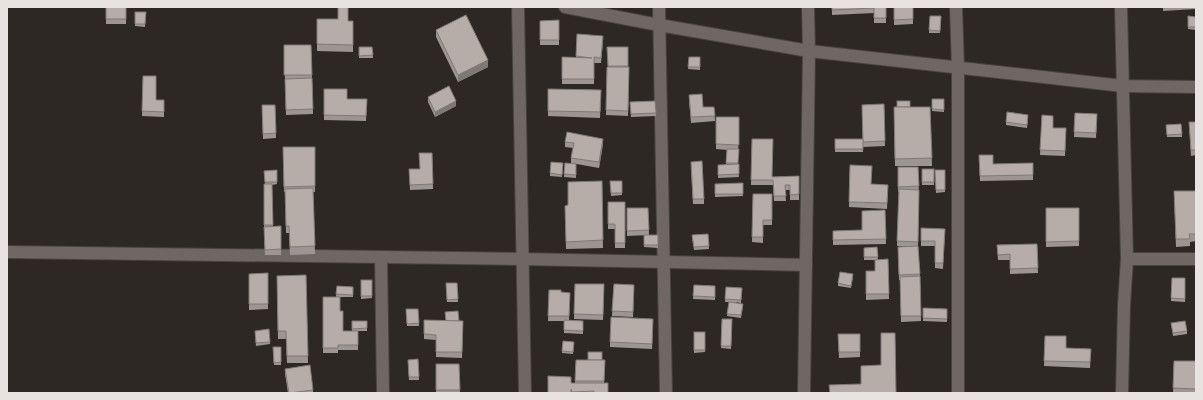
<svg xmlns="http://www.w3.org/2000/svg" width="1203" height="400" font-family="'DM Sans',sans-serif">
<rect width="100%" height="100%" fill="#2e2824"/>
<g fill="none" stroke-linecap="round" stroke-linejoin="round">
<defs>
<g id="street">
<path d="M518,7L525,393"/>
<path d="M565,7L659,25L809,51L1123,86L1196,87"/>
<path d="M659,7L666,393"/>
<path d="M956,7L958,68V393"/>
<path d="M1121,7L1127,259L1124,305L1122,393"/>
<path d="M7,252L522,259L806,265"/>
<path d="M381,257L383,393"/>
<path d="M1127,259H1196"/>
<path d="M804,393L809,51L808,7"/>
</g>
</defs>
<!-- street casing -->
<use href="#street" stroke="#484341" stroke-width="14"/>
<!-- street -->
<use href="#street" stroke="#6f6763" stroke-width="12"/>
</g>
<!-- wall -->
<g fill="#9d9591">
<rect x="106" y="7" width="20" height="17"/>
<path d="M319,7H348V21H353V52L317,51V19H338V8H319Z"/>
<path d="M832,7H886V23H874V13L832,15Z"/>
<path d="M894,7H913V24L894,25Z"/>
<path d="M1163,7H1196V9L1163,11Z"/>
<path d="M135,12H146L145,27L135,26Z"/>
<path d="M930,16H941L940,33H929Z"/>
<path d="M1188,16L1196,17V30L1188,29Z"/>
<path d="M559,20V45H540V21Z"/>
<path d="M436,30L488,67L458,82L436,37Z"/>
<path d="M577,34L603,41L601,63H594V84H562V57L576,58Z"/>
<path d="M284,45H311L313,114L286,115Z"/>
<path d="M359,47H372L373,58H359Z"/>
<path d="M607,47H628V67H629L628,116L606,115L607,67H608Z"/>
<path d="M689,57H700V70L688,69Z"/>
<path d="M143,76L156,100H164V117L142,116Z"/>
<path d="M324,89L347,99H367L366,121L324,120Z"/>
<path d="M548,89L601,90L600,118L548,116Z"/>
<path d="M428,97L456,106L435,117L428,102Z"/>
<path d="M932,99H944V112L932,111Z"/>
<path d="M689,100L703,107H714L715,121L691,123Z"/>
<path d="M655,101L656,116L631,117L630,102Z"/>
<path d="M884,104L885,146L863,147L862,105Z"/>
<path d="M262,105H275L276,138L263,139Z"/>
<path d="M894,107H930L932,166H895Z"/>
<path d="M1075,113L1097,114L1096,138L1074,137Z"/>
<path d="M1042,115L1053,128H1066L1065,156L1040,155Z"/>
<path d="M716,117H739L738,164L739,177L718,178V165H726L727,150L716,149Z"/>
<path d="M1028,118L1027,128L1006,125V122Z"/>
<path d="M1189,122H1196V155L1191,156Z"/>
<path d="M1181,124L1182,137H1167L1166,125Z"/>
<path d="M752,139L773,177L799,176V200H790V190H785L786,201H774L773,185H751Z"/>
<rect x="835" y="139" width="28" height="13"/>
<path d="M565,142L603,144L599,168L571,163V158L573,148L565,147Z"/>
<path d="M283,147H315V192H313L315,254L290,255L289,233H286L285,192H284Z"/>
<path d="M432,153L433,189L410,190L409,169H420Z"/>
<path d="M979,155L993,164L1033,163V180L980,181Z"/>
<path d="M563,163L562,177L550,176V173Z"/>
<path d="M565,163L576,164V178L564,177Z"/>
<path d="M850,165L871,184L888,185L887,209L849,207Z"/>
<path d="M691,167L704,199V204H693Z"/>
<path d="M898,167H918L919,195L918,247V246L920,276L921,321L901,322L900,280H899L898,247H916L897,246L899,192H898Z"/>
<rect x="922" y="169" width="12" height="16"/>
<path d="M277,170V184L272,185L273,227L281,226V255H265L264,232V184H265L264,171Z"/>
<path d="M935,170H945V192L936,193Z"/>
<path d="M602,181L603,248L566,249L565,206L568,205Z"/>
<path d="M610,181H622V195L611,196Z"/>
<path d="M743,183V196L715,197V184Z"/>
<path d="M1174,191H1196V241L1190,242V246L1176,247Z"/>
<path d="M753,194H772V225H763V243L752,242Z"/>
<path d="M608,202H625V248H615V229H608Z"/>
<path d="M627,208H648L649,235L627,236Z"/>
<path d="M1046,208H1079V246L1046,247Z"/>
<path d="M885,210L886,244L833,245V231L862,230Z"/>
<path d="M921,228L945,229L943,269L935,268V246H921Z"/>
<path d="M708,234L709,249L694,250L692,238Z"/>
<path d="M644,235H658V248L644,247Z"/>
<path d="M1037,244L1038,273L1010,274V260H998L997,245Z"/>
<path d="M877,247L878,260H864V248Z"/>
<path d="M888,259L889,299L866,300V271H875Z"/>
<path d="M268,273V309L249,310V274Z"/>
<path d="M306,275L308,363H287L286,339H278L277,276Z"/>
<path d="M853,277L851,288L838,286V283Z"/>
<path d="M1172,278H1185V302L1171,301Z"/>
<path d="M361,280H372V298L361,299Z"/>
<path d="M446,283H457L458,302H447Z"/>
<path d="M575,284H604L603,320L574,319Z"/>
<path d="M614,284L634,285L633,317L612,316Z"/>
<path d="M694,285L715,286V300L693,299Z"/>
<path d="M337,286L353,287V297H340V311L343,331H352V321H367V331H358V350H338V353H323V297H336Z"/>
<path d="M726,287L742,288L741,303L735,302L743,306L741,318L727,316L729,302H725Z"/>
<path d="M549,290L561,292L570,293L569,320L583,321V334L564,333V321H548Z"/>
<path d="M923,308L947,309V322L923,321Z"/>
<path d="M406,309H418L419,326H407Z"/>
<path d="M722,319H732L731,349L721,348Z"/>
<path d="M424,320L463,321L462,358L436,357V340L424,339Z"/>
<path d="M1171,323L1187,331V334L1173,336Z"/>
<path d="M653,324L652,349L610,347V342Z"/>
<path d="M255,331L270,342V344L256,346Z"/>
<path d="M694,332H705V352L694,353Z"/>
<path d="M838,334H860V357L839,358Z"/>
<path d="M1045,336L1066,348L1091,349L1090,368L1044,366Z"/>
<path d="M563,341L574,342L573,354L562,353Z"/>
<path d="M273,347H281V365H274Z"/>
<path d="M418,359L419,380H409L408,360Z"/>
<path d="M576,360H605L604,383L608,393H548L571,383H575Z"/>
<path d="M1174,361L1196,385V393H1173Z"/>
<path d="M436,364H459L460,393H436Z"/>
<path d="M285,369L313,390V393H288L285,374Z"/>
</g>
<!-- shaded-wall -->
<g fill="#7f7976">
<path d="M488,60V67L458,82V75Z"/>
<path d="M456,101V106L435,117V112Z"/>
<path d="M603,139V144L599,168V162Z"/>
</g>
<!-- building -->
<g fill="#b6ada9" stroke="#7f7976">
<rect x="106" y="7" width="20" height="12"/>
<path d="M338,7H348V21H353V45L317,44V19H338Z"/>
<path d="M832,7H886V18H874V8L832,10Z"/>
<path d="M894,7H913V19L894,20Z"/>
<path d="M135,12H146L145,24H135Z"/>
<path d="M466,15L488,60L458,75L436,30Z"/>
<path d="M930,16H941L940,31L929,30Z"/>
<path d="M1188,16L1196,17V27H1188Z"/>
<path d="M559,20V40H540V21Z"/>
<path d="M577,34L603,36L601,58L594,57V79H562V57L592,58L576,56Z"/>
<path d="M284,45H311L312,75H284Z"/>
<path d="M359,47H372L373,55L359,56Z"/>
<path d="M607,47H628V66H608Z"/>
<path d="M689,57H700V67H688Z"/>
<path d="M607,67H629L628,111L606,110Z"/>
<path d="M143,76H156V100H164V112L142,111Z"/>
<path d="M312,78L313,109L286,110L285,79Z"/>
<path d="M449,86L456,101L435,112L428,97Z"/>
<path d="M324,89H347V99H367L366,116L324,115Z"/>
<path d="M548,89L601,90L600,112L548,111Z"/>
<path d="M702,94L703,107H714L715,116L691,117L689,95Z"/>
<path d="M932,99H944V110L932,109Z"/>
<path d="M655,101L656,113L631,114L630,102Z"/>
<rect x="897" y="101" width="13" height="6"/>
<path d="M884,104L885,141L863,142L862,105Z"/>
<path d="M262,105H275L276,133L263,134Z"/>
<path d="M894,107H930L932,158L895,159Z"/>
<path d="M1007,112L1028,115L1027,125L1006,122Z"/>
<path d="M1075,113L1097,114L1096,133L1074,132Z"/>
<path d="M1042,115L1053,116V128H1066L1065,151L1040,150Z"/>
<path d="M716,117H739V145L716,144Z"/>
<path d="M1189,122H1196V150H1191Z"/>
<path d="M1181,124L1182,134L1167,135L1166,125Z"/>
<path d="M567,132L603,139L599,162L571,158L574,143L565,142Z"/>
<path d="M752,139H773L772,177L799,176V194L790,195V185H785L786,196H774L773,180H751Z"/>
<rect x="835" y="139" width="28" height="10"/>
<path d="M283,147H315V186L284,187Z"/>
<path d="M727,149H739L738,163H726Z"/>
<path d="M419,153H432L433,184L410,185L409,169H420Z"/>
<path d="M979,155H993V164L1033,163V175L980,176Z"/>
<path d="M702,161L704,199H693L691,162Z"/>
<path d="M551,162L563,163L562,175L550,173Z"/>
<path d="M565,163L576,164V175L564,174Z"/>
<path d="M739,164V174L718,175V165Z"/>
<path d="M850,165L872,166L871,184L888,185L887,203L849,202Z"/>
<path d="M898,167H918L919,186L898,187Z"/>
<rect x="922" y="169" width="12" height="13"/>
<path d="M277,170V182H265L264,171Z"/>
<path d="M935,170H945V190H936Z"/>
<path d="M602,181L603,240L566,242L565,206L568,205V182Z"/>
<path d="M610,181H622V193H611Z"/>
<path d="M743,183V194H715V184Z"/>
<path d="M264,184H272L273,225H264Z"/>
<path d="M313,188L315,246L290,247L289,226H286L285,189Z"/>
<path d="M899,189L919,190L918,242L897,241Z"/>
<path d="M1174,191H1196V234H1189L1190,239H1176Z"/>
<path d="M753,194H772V220H763V237H752Z"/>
<path d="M608,202H625V243H615V224H608Z"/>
<path d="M627,208H648L649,230L627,231Z"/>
<path d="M1046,208H1079V241L1046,242Z"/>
<path d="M885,210L886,239L833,240V231L862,230V211Z"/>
<path d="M281,226V249L265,250L264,227Z"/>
<path d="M921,228L945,229L943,263H935V241H921Z"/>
<path d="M708,234L709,246L694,247L692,235Z"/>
<rect x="644" y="235" width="14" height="10"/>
<path d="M1037,244L1038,268L1010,269V254L998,255L997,245Z"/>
<path d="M918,246L920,274L899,275L898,247Z"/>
<path d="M877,247L878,257H864V248Z"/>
<path d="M888,259L889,294H866V271H875V260Z"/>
<path d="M840,272L853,274L851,286L838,283Z"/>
<path d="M268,273V304H249V274Z"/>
<path d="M306,275L308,356H287L286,331H278L277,276Z"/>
<path d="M920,276L921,316H901L900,277Z"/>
<path d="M1172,278H1185V299L1171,298Z"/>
<rect x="361" y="280" width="11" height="16"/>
<path d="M446,283H457L458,299L447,300Z"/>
<path d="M575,284H604L603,315L574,314Z"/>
<path d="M614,284L634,285L633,312L612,311Z"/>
<path d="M694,285L715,286V297L693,296Z"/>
<path d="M337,286L353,287V295L336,294Z"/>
<path d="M726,287L742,288L741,300L725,299Z"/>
<path d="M549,290H561V292L570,293L569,316H548Z"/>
<path d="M323,297H340V311H343V331H358V345H338V348H323Z"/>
<path d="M729,302L743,304L741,315L727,314Z"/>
<path d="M923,308L947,309V319L923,318Z"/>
<path d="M406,309H418L419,323L407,324Z"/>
<path d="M458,311L459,321H446L445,312Z"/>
<path d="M611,317L653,319L652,344L610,342Z"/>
<path d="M722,319H732L731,346H721Z"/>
<path d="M424,320L463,321L462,352H436V335L424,334Z"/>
<path d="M564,320L583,321V331L564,330Z"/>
<path d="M352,321H367V328L352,329Z"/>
<path d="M1185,321L1187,331L1173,333L1171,323Z"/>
<path d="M269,329L270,342L256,343L255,331Z"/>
<rect x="694" y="332" width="11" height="18"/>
<path d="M881,333H895L896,393H830L829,385L861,384V366L881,365Z"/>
<path d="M838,334H860V352H839Z"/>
<path d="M1045,336H1066V348L1091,349L1090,362L1044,361Z"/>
<path d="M563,341L574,342L573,352L562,351Z"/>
<path d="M273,347H281V362L274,363Z"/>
<rect x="588" y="352" width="14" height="8"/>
<path d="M418,359L419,377H409L408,360Z"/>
<path d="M576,360H605L604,381H575Z"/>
<path d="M1174,361H1196V389L1173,388Z"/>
<path d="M436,364H459L460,390H436Z"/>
<path d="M310,365L313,390L289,393L285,369Z"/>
<path d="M548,376L571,377V383H608V393H594V391L572,392L571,389V393H548Z"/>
</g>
<!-- border -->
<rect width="1203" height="400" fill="none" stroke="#e8e3e1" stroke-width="16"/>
</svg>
